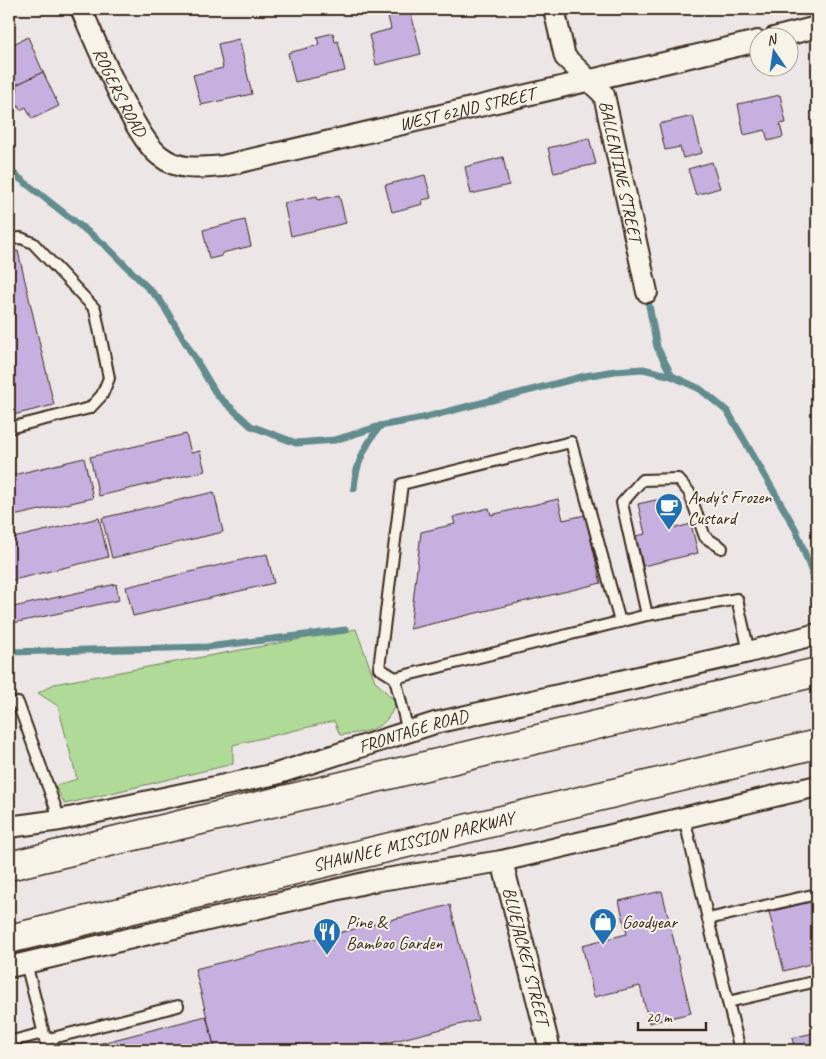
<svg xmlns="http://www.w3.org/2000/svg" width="826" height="1059" font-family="Caveat,sans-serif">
<rect width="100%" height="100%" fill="#ede6e6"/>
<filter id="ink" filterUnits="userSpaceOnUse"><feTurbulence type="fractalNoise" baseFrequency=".02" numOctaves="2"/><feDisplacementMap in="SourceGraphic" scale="10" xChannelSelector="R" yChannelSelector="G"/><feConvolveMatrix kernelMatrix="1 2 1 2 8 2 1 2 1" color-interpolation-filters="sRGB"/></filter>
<g filter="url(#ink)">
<!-- green -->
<path fill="#afda98" stroke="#75825b" d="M356,629L375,681L396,702C386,731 368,732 340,735L334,721L233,745V764L65,804L55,786L77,779L58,706L38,693L54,684Z"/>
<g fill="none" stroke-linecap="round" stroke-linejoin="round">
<!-- stream -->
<g stroke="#638c8e" stroke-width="7">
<path d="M9,170L106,246L160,300L217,395L251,426L296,443L335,440L380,426L423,418L585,376L615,371L643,369L672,376L700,389L728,412L796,530L817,586"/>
<path d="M647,295L657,347L672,376"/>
<path d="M354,488C356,463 365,446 380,426"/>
<path d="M9,652L207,647L346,630"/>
</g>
</g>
<!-- building -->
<g fill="#c6b0e0" stroke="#3b2a1e">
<path d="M401,9H410L421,54L376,65L369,35L391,29L387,12Z"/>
<path d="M333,33L335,42L338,41L345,71L295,82L288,53L319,45L317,37Z"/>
<path d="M28,37L43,72L16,85L13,79L9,81V46Z"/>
<path d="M239,39L252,94L201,105L193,75L223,68L218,44Z"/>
<path d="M43,72L59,106L32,119L26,107L20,110L12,93L18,90L16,85Z"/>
<path d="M780,95L786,123L780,124L783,137L768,141L765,130L744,135L738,104Z"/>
<path d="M693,116L702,153L683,158L680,147L665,150L659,124Z"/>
<path d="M589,138L596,164L554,173L548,148Z"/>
<path d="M503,157L509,185L471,194L465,167Z"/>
<path d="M712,162L720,188L696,195L688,169Z"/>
<path d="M425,175L431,198L422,200L423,204L392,212L385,185Z"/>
<path d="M339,195L346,223L291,236L284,203L317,196L318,200Z"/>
<path d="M245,220L251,246L222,253V256L209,259L203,230Z"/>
<path d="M18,251L54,405L9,416V253Z"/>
<path d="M186,434L191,453L200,451L205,471L99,496L90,457Z"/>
<path d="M84,458L93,498L9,517V476Z"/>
<path d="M214,492L223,532L112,558L102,518Z"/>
<path d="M669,497L676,528L691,524L698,553L643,566L636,536L645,534L638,504Z"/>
<path d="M558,499L563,520L585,515L601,583L410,629L421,532L455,524L453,517L489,508L491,515Z"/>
<path d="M99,518L108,557L9,581V539Z"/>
<path d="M267,554L274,583L133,616L126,587Z"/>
<path d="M116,584L119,600L9,624V608Z"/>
<path d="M662,891L691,1013L649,1023L640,986L594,997L582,945L627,934L619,901Z"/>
<path d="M817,900V962L784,971L769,912Z"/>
<path d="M450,905L478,1020L358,1050H215L195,969Z"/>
<path d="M206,1016L215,1050H95L94,1045Z"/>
<path d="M817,1025V1050H795L792,1038L813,1033L812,1027Z"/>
</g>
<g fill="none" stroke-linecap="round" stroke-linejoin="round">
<defs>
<g id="lane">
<path d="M9,239L21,238L33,243L95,309L109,378L102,395L90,408L9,428"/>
<path d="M817,445V455"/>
<path d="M647,615L622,503L642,480L678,479L689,492L705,537L722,548"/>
<path d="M395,678L647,615L737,599L749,652"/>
<path d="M9,702L18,703L60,820"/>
<path d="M408,732L395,678L379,668L402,484L571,442L620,622"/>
<path d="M684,817L708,919"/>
<path d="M26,963L48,1050"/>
<path d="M728,1002L708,919L817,894"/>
<path d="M45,1040L178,1006"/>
<path d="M9,1042L43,1033"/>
<path d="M740,1050L728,1002L817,981"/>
</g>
<g id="street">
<path id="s1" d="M81,9C96,42 134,137 160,156C179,171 200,168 223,166L758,41"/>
<path id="s2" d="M554,9L565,57L604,95L647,292"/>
<path d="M774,38L817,27"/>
<path id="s3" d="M9,827L60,820L276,774L435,723L749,652L817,634"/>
<path id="s4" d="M502,861L550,1050"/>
<path d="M9,967L373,881L502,861L817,786"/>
</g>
<g id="highway">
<path d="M9,866L817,672"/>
<path id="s5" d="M9,939L817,744"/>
</g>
</defs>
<!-- lane casing -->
<use href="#lane" stroke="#3b2a1e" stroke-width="14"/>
<!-- street casing -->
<use href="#street" stroke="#3b2a1e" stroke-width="24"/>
<!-- highway casing -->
<use href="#highway" stroke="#3b2a1e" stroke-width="31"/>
<!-- lane -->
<use href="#lane" stroke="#f7f3e8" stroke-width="10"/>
<!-- street -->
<use href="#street" stroke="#f7f3e8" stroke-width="20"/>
<!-- highway -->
<use href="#highway" stroke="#f7f3e8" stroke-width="28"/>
</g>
</g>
<!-- icons -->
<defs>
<symbol id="cafe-pin" viewBox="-11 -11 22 30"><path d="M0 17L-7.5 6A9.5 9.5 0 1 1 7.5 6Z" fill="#1f6fb2" stroke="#f7f3e8"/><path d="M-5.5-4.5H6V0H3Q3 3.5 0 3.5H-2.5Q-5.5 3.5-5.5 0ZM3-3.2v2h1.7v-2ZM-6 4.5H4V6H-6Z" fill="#fff"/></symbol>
<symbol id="shop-pin" viewBox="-11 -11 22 30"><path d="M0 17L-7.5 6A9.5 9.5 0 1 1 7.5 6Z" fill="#1f6fb2" stroke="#f7f3e8"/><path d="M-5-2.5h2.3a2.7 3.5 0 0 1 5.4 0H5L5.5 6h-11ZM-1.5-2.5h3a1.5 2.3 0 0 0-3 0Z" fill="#fff"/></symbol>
<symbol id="restaurant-pin" viewBox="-11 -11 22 30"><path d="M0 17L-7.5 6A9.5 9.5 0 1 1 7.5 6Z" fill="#1f6fb2" stroke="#f7f3e8"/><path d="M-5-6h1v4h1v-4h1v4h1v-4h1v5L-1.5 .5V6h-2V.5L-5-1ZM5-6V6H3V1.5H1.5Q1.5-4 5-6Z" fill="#fff"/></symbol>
</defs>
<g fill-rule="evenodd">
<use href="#cafe-pin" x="653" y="491" width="32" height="43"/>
<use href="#shop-pin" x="587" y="906" width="32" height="43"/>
<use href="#restaurant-pin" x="311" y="916" width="32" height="43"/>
</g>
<g text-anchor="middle" stroke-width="4" stroke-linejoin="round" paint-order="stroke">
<!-- street labels -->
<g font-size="18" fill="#3b2a1e" stroke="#f7f3e8">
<text dy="6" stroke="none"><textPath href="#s1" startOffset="92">ROGERS ROAD</textPath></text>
<text dy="6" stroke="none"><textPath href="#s1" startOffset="484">WEST 62ND STREET</textPath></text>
<text dy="6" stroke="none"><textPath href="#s2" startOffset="182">BALLENTINE STREET</textPath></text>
<text dy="6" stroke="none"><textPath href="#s3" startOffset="416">FRONTAGE ROAD</textPath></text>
<text dy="6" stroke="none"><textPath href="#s5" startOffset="416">SHAWNEE MISSION PARKWAY</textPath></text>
<text dy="6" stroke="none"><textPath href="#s4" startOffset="98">BLUEJACKET STREET</textPath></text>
</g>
<!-- poi labels -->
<g font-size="18" fill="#3b2a1e" stroke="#f7f3e8" text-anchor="start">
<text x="688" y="503">Andy's Frozen<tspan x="688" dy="21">Custard</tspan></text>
<text x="346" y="928">Pine &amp;<tspan x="346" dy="21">Bamboo Garden</tspan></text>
<text x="622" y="928">Goodyear</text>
</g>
</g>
<!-- margin -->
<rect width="826" height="1059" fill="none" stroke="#f7f3e8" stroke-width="30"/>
<rect x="15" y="15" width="796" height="1029" fill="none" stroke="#3b2a1e" stroke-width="2" filter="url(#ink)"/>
<!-- north arrow -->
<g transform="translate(774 52) rotate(347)"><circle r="24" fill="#f7f3e8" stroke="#aca397"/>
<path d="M0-4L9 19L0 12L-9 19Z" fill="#1f6fb2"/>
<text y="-8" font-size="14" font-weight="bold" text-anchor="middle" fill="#3b2a1e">N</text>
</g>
<!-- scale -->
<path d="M638 1022v8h68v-8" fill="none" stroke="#3b2a1e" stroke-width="2.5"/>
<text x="646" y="1022" font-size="15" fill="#3b2a1e" stroke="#f7f3e8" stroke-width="4" paint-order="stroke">20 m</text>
</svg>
